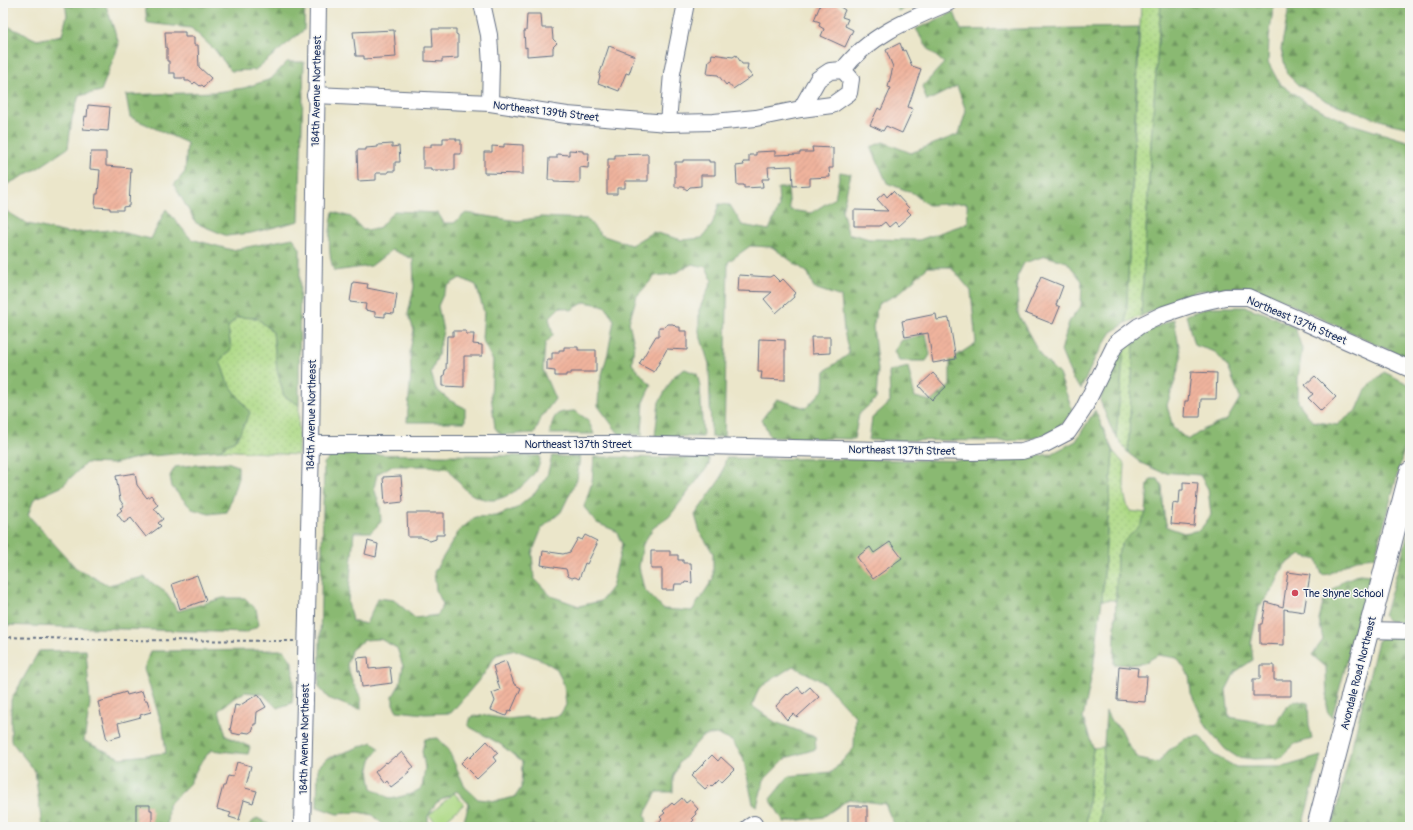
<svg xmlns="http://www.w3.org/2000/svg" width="1413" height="830" font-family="Pangolin,sans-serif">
<defs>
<pattern id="grass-dots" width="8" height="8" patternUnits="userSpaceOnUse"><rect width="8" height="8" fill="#add985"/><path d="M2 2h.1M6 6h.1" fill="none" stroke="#94bb75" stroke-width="1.8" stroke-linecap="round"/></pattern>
<pattern id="forest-firs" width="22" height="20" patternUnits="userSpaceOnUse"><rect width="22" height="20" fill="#8ab972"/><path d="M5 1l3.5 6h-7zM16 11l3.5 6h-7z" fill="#709761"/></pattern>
<pattern id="building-hatch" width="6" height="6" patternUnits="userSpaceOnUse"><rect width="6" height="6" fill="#f0b49d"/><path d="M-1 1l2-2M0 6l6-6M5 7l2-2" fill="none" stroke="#cd9b8a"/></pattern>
</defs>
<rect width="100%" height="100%" fill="#f6f6f2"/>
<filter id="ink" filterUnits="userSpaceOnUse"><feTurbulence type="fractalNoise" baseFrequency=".025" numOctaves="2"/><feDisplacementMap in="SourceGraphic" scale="8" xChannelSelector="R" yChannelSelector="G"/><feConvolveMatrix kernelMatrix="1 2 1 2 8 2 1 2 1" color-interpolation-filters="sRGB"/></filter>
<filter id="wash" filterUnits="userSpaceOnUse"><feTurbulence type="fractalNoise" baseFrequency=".012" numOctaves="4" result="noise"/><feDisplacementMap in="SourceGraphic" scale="16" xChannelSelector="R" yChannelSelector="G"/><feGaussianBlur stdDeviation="0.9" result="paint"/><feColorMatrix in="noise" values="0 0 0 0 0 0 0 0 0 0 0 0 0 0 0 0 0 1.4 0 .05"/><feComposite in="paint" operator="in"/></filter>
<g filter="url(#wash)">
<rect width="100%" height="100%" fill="#ebe6ca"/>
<!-- grass -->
<g fill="url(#grass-dots)" stroke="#648472">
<path d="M1141,3H1161L1152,127L1141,316L1126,323Z"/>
<path d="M237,317L257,318L273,332L277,370L284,396L299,405L298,455L220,450L237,438L250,413L227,381L220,361L231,349L228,327Z"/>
<path d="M1134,341L1128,453L1116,436L1124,350Z"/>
<path d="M1113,451L1125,465C1124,481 1122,497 1130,511L1146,513L1141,524L1123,542L1117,556L1116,600H1102Z"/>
<path d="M1104,747L1099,827H1086L1093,748Z"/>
</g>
<!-- forest -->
<g fill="url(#forest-firs)" stroke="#527468">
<path d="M65,3H105L119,44L101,91L79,96L72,118L68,148L38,168L6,185V211L28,224L67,233L112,230L151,239L166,209L191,239L232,250L293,238L300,249L299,405L284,396L277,370L273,332L257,318L237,317L228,327L231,349L220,361L227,381L250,413L237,438L220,450L141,457L113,464L86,463L61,487L34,499L28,515L76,568L108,585L144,577L165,592L178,611L223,598H245L256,609L259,625L246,633L3,625V24L37,40L62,35L67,15Z"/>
<path d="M145,3H305L304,30L255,70L231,71L215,50L191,28L147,23Z"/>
<path d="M895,3H919L898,11Z"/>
<path d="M1161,3H1274L1269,38L1268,62L1279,83L1307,103L1348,123L1410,142V360L1280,299L1245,286L1196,291L1141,316L1152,127Z"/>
<path d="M1288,3H1410V128L1392,124L1329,102L1298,85L1287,74L1281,49L1288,13Z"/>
<path d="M954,12L961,30L1139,27L1126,323L1112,332L1095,358L1081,389L1073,380L1061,351L1069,322L1081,306L1082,281L1067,262L1045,256L1024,263L1017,277L1018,314L1041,356L1059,374L1073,412L1059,429L1035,438L1006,441L869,440L872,418L890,402L889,372L908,367L915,397L931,401L950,386V360L976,343L971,291L951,267H928L898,294L878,304L873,327L878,370L876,399L859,414L854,439L770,437L762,419L777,399L806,408L824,389L825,371L849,354L844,331L841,297L814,288L808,273L772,247L750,246L728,262L724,437H711L709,364L699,332V310L712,280L706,267L692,264L673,274L655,276L637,296L629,322L634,344L632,364L651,385L644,400L642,435L619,434L598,406L599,385L608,353L614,320L605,306L585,302L571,310L560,307L549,318L553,335L545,344L543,371L555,399L541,418L535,433L501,435L495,428L491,395L493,361L482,339L484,312L476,285L460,278L447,286L438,306L443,331L438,355L431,373L436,389L449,400L465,408V422H407L411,373L410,351L414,330L408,314L414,287L413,259L392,250L371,266L334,271C327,252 329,232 333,212L351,217L363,230L378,229L394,211L438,213L444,223H454L466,213L518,221L541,217L587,219L601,235L631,245L653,232L682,240L702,238L712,225L719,204L730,205L742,225L769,230L779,207L778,188H788L790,210L811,213L835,198L840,172L851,174L842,210L848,233L869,239L919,240L968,223L967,203L928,205L913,193L887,183L871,147L883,142L911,153L959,134L966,111L957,86L927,101L922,87L944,63L930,51L916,29Z"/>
<path d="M287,62H304L299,221L251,233L227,236L196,223L174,185L185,172L187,143L130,117L126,95L216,92L244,88L271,79Z"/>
<path d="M1210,307H1246L1267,314L1295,328L1302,349L1298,378V402L1312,421L1337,425L1357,410L1366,389L1384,372L1410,385V428L1375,557L1356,559L1329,574L1322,575L1317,560L1301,555L1285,564L1273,589L1259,607L1251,643L1253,660L1235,672L1226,690L1229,717L1275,725L1285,709L1294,700L1308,703L1309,725L1312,739L1295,744L1280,758L1254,759L1237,757L1225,749L1206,726L1191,693L1189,675L1177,658L1158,655L1144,663L1128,665L1114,664L1117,556L1123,542L1141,524L1146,513L1148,484L1151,479H1158L1162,486L1164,515L1167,527L1184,533L1200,530L1211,515L1208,489L1200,475L1161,472L1141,463L1128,453L1134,341L1143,333L1174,319L1181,357L1175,381L1167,405L1173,428L1188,440L1204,429L1227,420L1240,398L1228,367L1215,352L1194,345L1186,315Z"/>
<path d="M926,334L930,355L926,361H899L894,351L902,340Z"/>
<path d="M1124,350L1116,436L1111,428L1100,400L1117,357Z"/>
<path d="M685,369L697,374L700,386L703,437L655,436L659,402L674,376Z"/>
<path d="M1095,410L1113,451L1102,600L1093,669L1083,718L1093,748L1086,827H895L885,804L849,799L823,817L784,822L770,799L789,776L832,772L854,748L855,716L823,682L793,666L759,688L752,706L775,722L815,737L816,749L786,758L764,780L757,806L753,804L743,757L732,741L716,734L702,737L679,763L673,779V792H657L645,814L648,827H460L463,824L469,804L457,791L436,803L428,816V827H385L373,815L358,812L337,814L317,807L318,767L326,759L373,742L379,749C366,763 369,771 372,788L391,799L411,794L422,788L425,768L422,751L425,739L438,738L448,749L465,787L478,799L497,801L515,797L521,788L522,762L500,744L468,726L471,717L481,715L508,719L525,717L542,719L560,715L566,705L564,685L557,669L542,660L515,650L496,655L484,674L451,713L425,714L397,711L393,704V696L400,684L403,666L397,648L380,639L364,640L351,650L347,665L353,683L361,698V709L351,707L328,698L319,687L324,463L333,454L540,456C540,459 540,463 539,465C532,481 510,498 493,500C488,500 479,498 475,496C465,492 455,478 449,469L429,466H391L377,474L374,488L380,506L381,522L371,532H354L348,602L352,621L366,624L378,598L394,600L415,618L438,615L443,604L436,590L434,572L459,531L475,517L496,516L517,508L535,493L547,476L552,456L580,457L577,479L561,512L542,528L532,553L534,578L551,596L579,606L601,601L612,587L622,544L616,531L597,523L584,507L592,482L594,457L709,458V465L669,517L653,528L643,544L639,567L644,589L663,609L692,611L713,579V553L700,532L695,515L721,478L726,458L1003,461L1051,454L1076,441Z"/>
<path d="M575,411L588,420L594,434H550C554,414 554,412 575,411Z"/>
<path d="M227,462L238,466V478L227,512L209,514L192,509L172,487L170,476L175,467Z"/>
<path d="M1410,528V623L1388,621L1384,616Z"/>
<path d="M1360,574L1370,575L1332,717L1327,711L1326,667L1312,655L1323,640L1319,619L1323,603L1331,592L1343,581Z"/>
<path d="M1384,636H1410V827H1332L1378,641Z"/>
<path d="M86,650L90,704L84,741L120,758L166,753L163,728L144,669L150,651L284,650L292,662L294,683L292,703L277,708L263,694L245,692L234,698L219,710L226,736L250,747L248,754L211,750L199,765L189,784L168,805L167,827H42L35,771L11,741V700L39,651Z"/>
<path d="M1106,711L1111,721L1121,729L1129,746L1139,759L1158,763L1168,751L1185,738L1200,736L1214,755L1236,767H1283L1321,756L1302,827H1099Z"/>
<path d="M257,818L271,825V827H247Z"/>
</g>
<!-- pitch -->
<path fill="#add985" stroke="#648472" d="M454,793L464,804L439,826L429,815Z"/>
<g id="blocks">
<!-- building -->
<g fill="url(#building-hatch)">
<path d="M821,3H834L845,10L842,17L848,19L845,26L853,30L845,47L821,36L824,29L819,26L820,22L814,20Z"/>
<path d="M527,14H541L542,28H552L553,39L557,43L553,47V54L527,56V47L525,48L524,31H526Z"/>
<path d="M432,29H456V34L458,35V58L442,59V62L425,61V47H433Z"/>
<path d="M394,30L396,57L364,59V56H356L353,32Z"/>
<path d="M165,32H185V37H194V45H198L199,67L211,78L204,87L202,85L200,86L195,82L193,84L189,81H185V78H175V73H169V61H167V48H166Z"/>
<path d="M900,43L903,51L905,50L912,66L921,69L908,107L913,109L902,133L886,126L883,131L870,125L878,108L881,110L891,88L888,87L893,67L886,50Z"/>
<path d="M609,46L635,56L629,74L626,73L619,91L598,83L600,76H599Z"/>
<path d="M712,54L733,57L736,55L742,64H748L747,70L752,76L733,89L728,83L726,85L718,75L707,74L709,60H711Z"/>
<path d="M88,105L110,107L108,131L83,129L85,116L87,117Z"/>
<path d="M443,138H456V140H461V154H455V170H431V168H423V147H431V144H443Z"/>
<path d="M392,144V147L399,146L400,162H395V171H388V173H376V180L358,181L357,150H366V148L378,147V145Z"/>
<path d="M504,144L523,145V174L484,173V152H492V146L504,147Z"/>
<path d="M812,147L833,148V168H829L830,177L810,178V185L793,186L792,166L768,167L769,179H762L763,187L744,188V185H737L736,166L744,165L743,162H749V155H756V152L775,151V155L800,154V152H813Z"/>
<path d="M569,150L583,151V153H589L588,168L580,167V183L554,182V180H548L549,158H557V154L569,155Z"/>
<path d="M91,152H106V166L131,168L129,206L123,207V210H110V208L95,207L96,194H98L100,170L90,169Z"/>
<path d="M648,154V181H625V188H617V194H607V169H608V159H615V155Z"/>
<path d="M683,160H709V162H715V175H701V186L690,187L687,190L683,187H675V162H683Z"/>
<path d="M893,191L909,208L907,210L911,214L898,226L895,222L889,227L885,222L880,226H854V210L888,211L877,199L884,193L887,197Z"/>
<path d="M739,275L770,277L773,275L780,282L783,279L796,293L793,295L794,297L776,313L764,299L772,292L738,291Z"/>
<path d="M1041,277L1063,286L1056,305L1060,307L1053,324L1025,313Z"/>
<path d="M353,282L368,284L367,288L397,294L394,314L385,313V317L375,316V312L365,310L366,304L350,302Z"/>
<path d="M936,314L937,320L949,318L956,359L933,363L928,333L905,337L902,321Z"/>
<path d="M668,324H673L676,327H680V331H687V350L667,349L654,372L639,364L656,336H659V327H664Z"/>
<path d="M453,331H466V334H474L473,344L482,345V356H464V387L443,386V376H444L445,370H446L447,336H453Z"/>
<path d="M811,337H830V353L812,354Z"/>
<path d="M759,339L785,340V380L761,379L762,372H758Z"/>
<path d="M564,347H578V350H596V372H571V374H566V376H555V371L547,370V360H552V353H559V350H564Z"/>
<path d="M1191,372L1217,373L1216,399H1201L1200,417H1184L1185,401H1188Z"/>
<path d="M933,373L946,387L932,400L919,386Z"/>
<path d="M1315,376L1336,397L1321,411L1308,398L1313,394L1305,385Z"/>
<path d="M135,473L137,485L147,498L151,495L158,505L154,508L163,519L158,523L161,526L146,537L131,518L124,523L117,514L122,510L120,508L124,506L120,500L116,476Z"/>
<path d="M401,476L403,502L385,504L383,477Z"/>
<path d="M1183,482L1198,483L1194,526L1171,524L1173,503L1179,504L1180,490H1183Z"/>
<path d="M407,513H444V535H436V539L430,541L421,537H408Z"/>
<path d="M585,535L597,541L595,544H597L587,564L585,563L579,579L575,577L572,578L568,576L566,569L541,565L543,551L563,554L570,552L578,538L582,540Z"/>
<path d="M368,541L378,544L376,557L365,554Z"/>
<path d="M890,542L902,558L873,579L857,557L870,547L874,553Z"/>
<path d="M651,551H670V555H678V560H683V563H691L692,583L685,582L684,584H675L674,590H662V569H651Z"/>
<path d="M1288,572L1310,575L1304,612L1284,609V645L1260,644V624H1262L1266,602L1283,607Z"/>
<path d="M197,575L206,600L180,609L172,584Z"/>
<path d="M368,657L369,669L390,667L392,683L362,687L360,671H358L357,658Z"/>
<path d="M506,661L514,684L521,688L511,711L509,710L506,716L491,710L495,701L492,693L500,690L493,666Z"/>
<path d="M1260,665H1274V680H1291V696H1253V679H1260Z"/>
<path d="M1119,666L1138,668L1137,676H1147L1145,702L1117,700Z"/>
<path d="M798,687L803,693L810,687L819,697L797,717L793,714L787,720L776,706L787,694L788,695Z"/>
<path d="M142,691L145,700H147L151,712L140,715L141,717L118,723L121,736L107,740L98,702L113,698V696L126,692L127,695Z"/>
<path d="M258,694L266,707L257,712L256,724H254L253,730L249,733L242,732L241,735L232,733V730H230L235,705L239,706Z"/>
<path d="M487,741L498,753L493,757L496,761L477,779L461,763L468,756L470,758Z"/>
<path d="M402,752L414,767L408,771L409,773L391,787L386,780L383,783L375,772L386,762L387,763L395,756L396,757Z"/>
<path d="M712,755L718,761L721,757L734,769L722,781L719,779L712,786L710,784L705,789L691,776Z"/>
<path d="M237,762L251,766L245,788L257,791L253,803L244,800L239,820L229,817L231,813L217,809L223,786H225L228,776L233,777Z"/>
<path d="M682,798L686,803L690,800L698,809L695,812L696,814L692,818L694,820L687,827H653L662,819L660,817L665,813L663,811L672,803L674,805Z"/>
<path d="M136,805H150V810H152V827H136Z"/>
<rect x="848" y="806" width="19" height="21"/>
</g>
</g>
</g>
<g filter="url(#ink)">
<use href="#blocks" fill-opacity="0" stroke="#646f84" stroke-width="1"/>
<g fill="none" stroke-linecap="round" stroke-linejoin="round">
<defs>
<g id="minor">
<path d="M482,3L489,35L491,65L490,103"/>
<path d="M843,70C868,36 910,19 948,3"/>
<path d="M315,95L490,103L567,115L668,123L714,122L756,118L801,109L818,79L830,71L843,70L851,79L849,93L832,105L801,109"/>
<path d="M668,123L672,73L686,3"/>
<path d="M311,444H616L972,452L1022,451L1045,444L1068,432L1083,410L1116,343L1139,326L1164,314L1194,304L1225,297H1248L1410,369"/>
<path d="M1368,630L1410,631"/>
<path d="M302,827L311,444L318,3"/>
<path d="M749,827L754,824"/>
</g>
<path id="major" d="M1317,827L1410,472"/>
</defs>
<!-- minor casing -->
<use href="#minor" stroke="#646f84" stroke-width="18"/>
<!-- major casing -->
<use href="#major" stroke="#646f84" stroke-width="22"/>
<!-- path -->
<path stroke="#646f84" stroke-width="2" stroke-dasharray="3 3" stroke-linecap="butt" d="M3,637L118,640L294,641"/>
<!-- minor -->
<use href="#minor" stroke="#fff" stroke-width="16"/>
<!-- major -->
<use href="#major" stroke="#fff" stroke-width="20"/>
</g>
</g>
<!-- markers -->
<circle fill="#d1495b" stroke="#f6f6f2" stroke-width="1.5" cx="1295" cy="593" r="4"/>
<g text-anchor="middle" stroke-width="3" stroke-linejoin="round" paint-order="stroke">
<!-- street labels -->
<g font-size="11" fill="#1b2f5e" stroke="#f6f6f2">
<text transform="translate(316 91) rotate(-89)" y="4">184th Avenue Northeast</text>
<text transform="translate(546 111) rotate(7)" y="4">Northeast 139th Street</text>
<text transform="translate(1297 320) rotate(23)" y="4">Northeast 137th Street</text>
<text transform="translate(311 415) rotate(-89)" y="4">184th Avenue Northeast</text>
<text x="578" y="448">Northeast 137th Street</text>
<text transform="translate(902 450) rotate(1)" y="4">Northeast 137th Street</text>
<text transform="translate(1358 673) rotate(-76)" y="4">Avondale Road Northeast</text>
<text transform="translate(304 739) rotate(-89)" y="4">184th Avenue Northeast</text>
</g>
<!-- poi labels -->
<g font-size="11" fill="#1b2f5e" stroke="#f6f6f2" text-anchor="start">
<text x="1303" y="597">The Shyne School</text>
</g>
</g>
<!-- margin -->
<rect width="1413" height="830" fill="none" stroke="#f6f6f2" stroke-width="16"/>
</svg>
